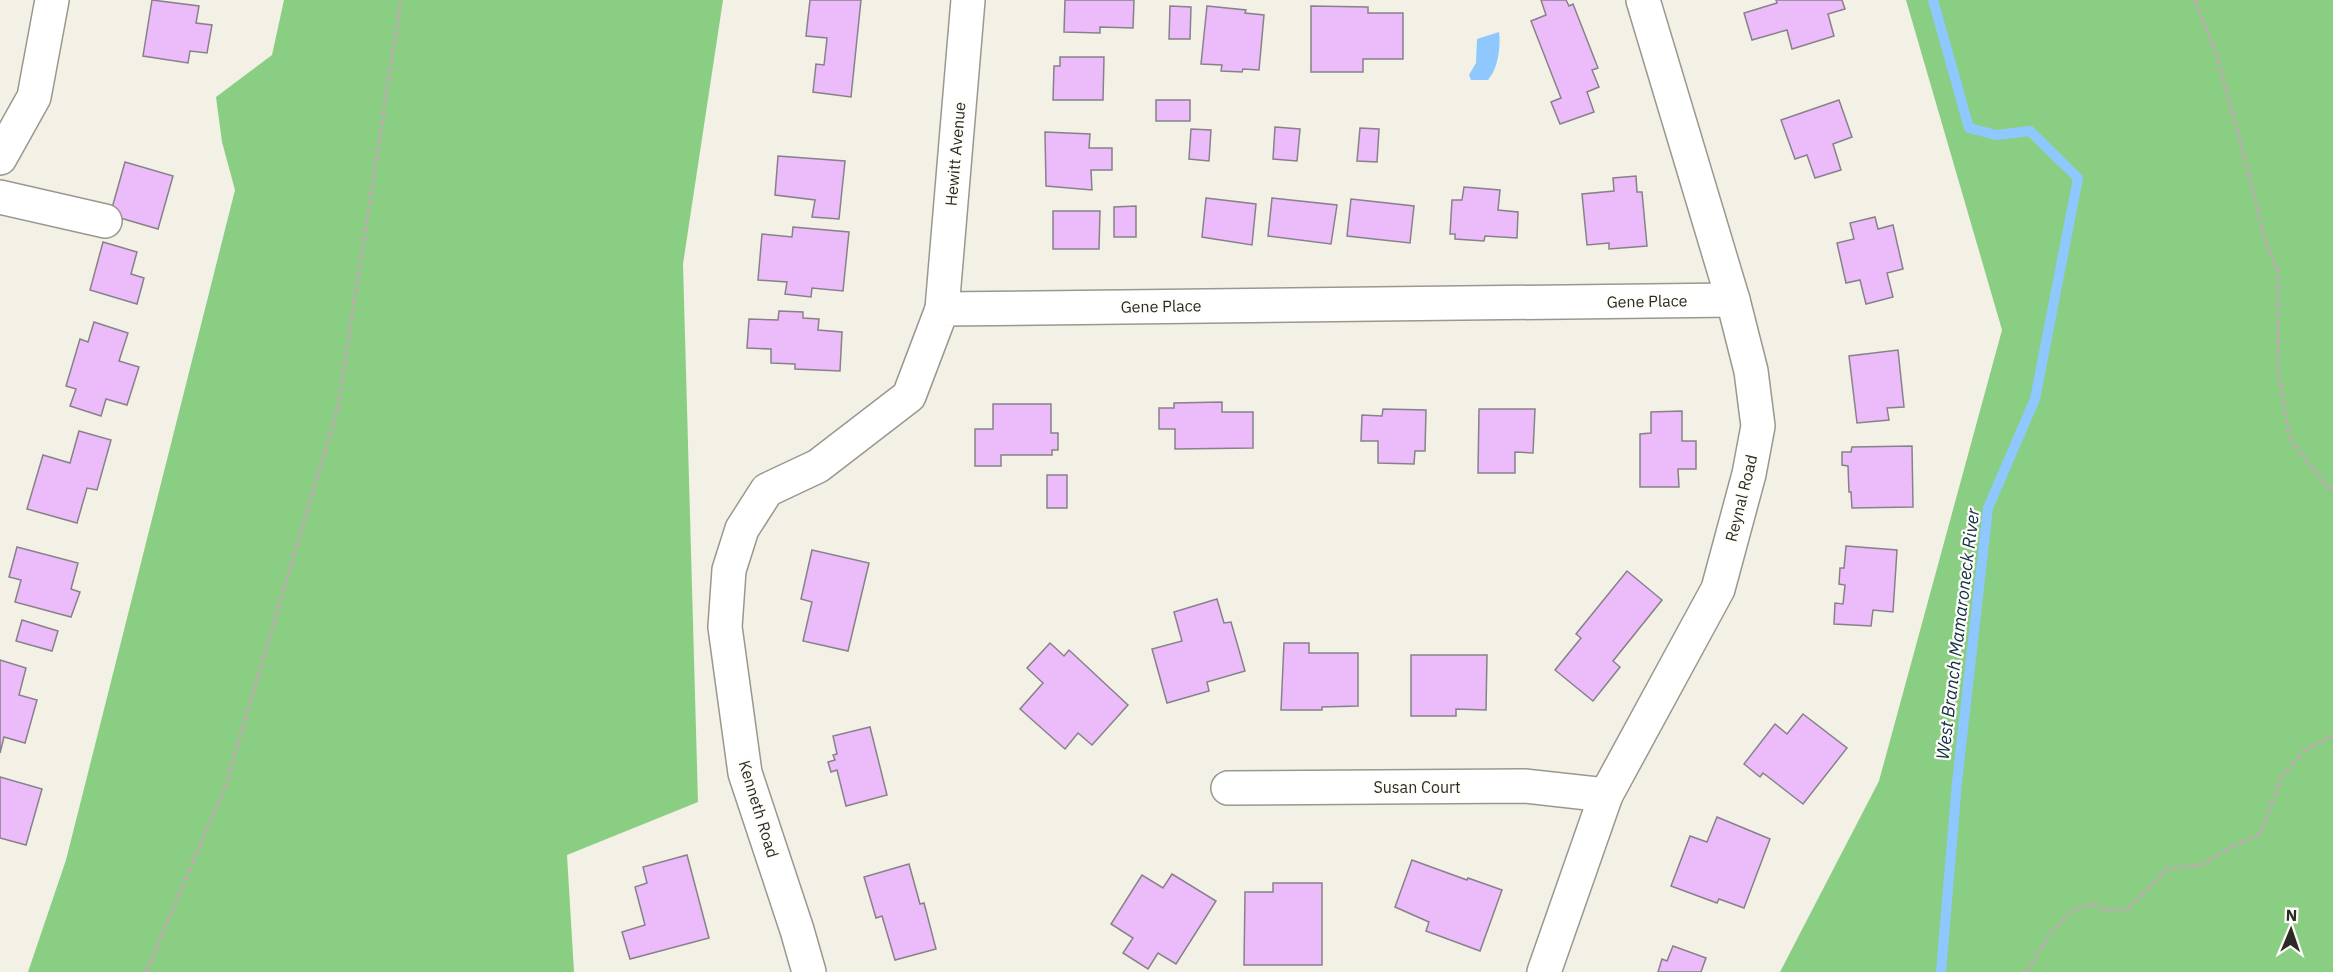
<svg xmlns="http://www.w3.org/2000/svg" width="2333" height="972" font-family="'IBM Plex Sans',sans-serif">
<rect width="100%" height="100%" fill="#f3f0e6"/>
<!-- forest -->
<g fill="#8ace83">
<path d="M284,0H723L683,264L698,802L567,855L574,972H28L66,860L235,190L222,142L216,97L272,55Z"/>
<path d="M1906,0H2333V972H1780L1879,781L2002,330Z"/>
</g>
<!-- water -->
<path fill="#8ec8ff" d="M1499,32C1501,46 1498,69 1488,80H1471L1469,75L1476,63L1477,39Z"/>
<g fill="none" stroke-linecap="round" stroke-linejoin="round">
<!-- stream -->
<path stroke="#8ec8ff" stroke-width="10" d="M1933,0L1969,128L1996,135L2030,131L2078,178L2035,399L1988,508L1957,782L1941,972"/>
</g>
<!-- building -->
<g fill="#ecbbfa" stroke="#878289" stroke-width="1.5">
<path d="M152,0L199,6L196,23L212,25L207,53L190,51L188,63L143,56Z"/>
<path d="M810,0H861L851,97L813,92L816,64L824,65L827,38L806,36Z"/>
<path d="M1065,0H1134L1133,28L1100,27V33L1064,32Z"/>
<path d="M1541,0H1566L1569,6L1573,4L1598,68L1592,70L1599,87L1587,92L1594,112L1560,124L1551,102L1561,98L1531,21L1546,15Z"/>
<path d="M1776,0H1842L1845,9L1828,14L1834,36L1792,49L1787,30L1752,40L1744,13L1777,3Z"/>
<path d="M1170,6L1191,7L1190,39H1169Z"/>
<path d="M1207,6L1246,10L1245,13L1264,15L1259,70L1243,69L1242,72L1221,71L1222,65L1201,64Z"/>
<path d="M1311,6L1368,7V13H1403V59H1363V72H1311Z"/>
<path d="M1060,57H1104L1103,100H1053L1054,66H1060Z"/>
<rect x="1156" y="100" width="34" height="21"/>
<path d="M1839,100L1852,137L1833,144L1841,170L1815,178L1807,155L1795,159L1781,120Z"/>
<path d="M1275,127L1300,129L1297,161L1273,159Z"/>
<path d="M1360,128L1379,129L1377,162L1357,161Z"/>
<path d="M1191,129L1211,130L1209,161L1189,159Z"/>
<path d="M1045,132L1090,134L1089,148H1112V170H1091L1092,190L1046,186Z"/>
<path d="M778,156L845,161L839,219L812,217L815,200L775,195Z"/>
<path d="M125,162L173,176L158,229L110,215Z"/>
<path d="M1636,176L1637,192H1642L1647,246L1609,249V243L1587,245L1582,194L1614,191L1613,178Z"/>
<path d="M1464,187L1500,190L1498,210L1518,212L1517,238L1485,236L1484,241L1455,239V234H1450L1452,200H1462Z"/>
<path d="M1206,198L1256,204L1252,245L1202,237Z"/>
<path d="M1272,198L1337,205L1331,244L1268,236Z"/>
<path d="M1351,199L1414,206L1410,243L1347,236Z"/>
<path d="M1136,206V237H1114V207Z"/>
<path d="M1053,211H1100L1099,249H1053Z"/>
<path d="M1875,217L1878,229L1893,225L1903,269L1887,273L1893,297L1866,304L1860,280L1846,283L1837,243L1854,239L1850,223Z"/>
<path d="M793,227L849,232L843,291L812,288L811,297L785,294L787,282L758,280L762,234L792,237Z"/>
<path d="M103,242L137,252L131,274L144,278L137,304L90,290Z"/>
<path d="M779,311L803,312V318L819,319L818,330L842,332L840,371L795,369V364L771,363V349L747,348L749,319L778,320Z"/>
<path d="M94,322L128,333L119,361L139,367L127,405L106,399L101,416L70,406L76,389L66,386L80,339L88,342Z"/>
<path d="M1898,350L1904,407L1887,408L1889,420L1857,423L1849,356Z"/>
<path d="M1222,402V412H1253V448L1175,449V429H1159V408H1174V403Z"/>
<path d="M993,404H1051V433H1058V450H1052V455H1001V466H975V429H993Z"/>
<path d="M1383,409L1426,410L1425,451H1415L1414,464L1378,463V441H1361L1362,415L1382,416Z"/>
<path d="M1479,409H1535L1533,453L1515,452V473H1478Z"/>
<path d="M1682,411V441H1696V469H1678L1679,487H1640V434L1651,433V412Z"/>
<path d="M79,431L111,440L97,490L87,488L77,523L27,509L43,455L70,463Z"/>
<path d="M1912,446L1913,507L1852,508L1851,492H1849L1848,466L1842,465V452H1851L1852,447Z"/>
<rect x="1047" y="475" width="20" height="33"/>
<path d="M1846,546L1897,550L1893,612L1873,610L1871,626L1834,624L1835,603L1843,604L1845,585L1839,584L1840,568H1844Z"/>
<path d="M17,547L78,563L71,589L80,592L71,617L15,602L21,580L9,577Z"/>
<path d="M812,550L869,563L848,651L803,641L812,602L801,599Z"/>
<path d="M1627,571L1662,600L1613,661L1620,667L1593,701L1555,670L1581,638L1576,634Z"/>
<path d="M1217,599L1224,623L1231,622L1245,671L1207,682L1209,691L1167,703L1152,649L1182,641L1174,612Z"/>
<path d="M22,620L58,631L52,651L16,641Z"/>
<path d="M1050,643L1064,656L1069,650L1128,705L1092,745L1078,733L1065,749L1020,709L1043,683L1027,668Z"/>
<path d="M1284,643H1309V653H1358V706L1322,707V710H1281Z"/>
<path d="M1411,655H1487L1486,710L1456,709V716H1411Z"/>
<path d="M0,660L26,668L19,695L37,700L25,743L4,737L0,753Z"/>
<path d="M1803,714L1847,748L1803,804L1763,773L1760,777L1744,764L1775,724L1787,734Z"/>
<path d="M870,727L887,795L846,806L837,770L831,772L828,762L835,760L833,755L837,754L833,736Z"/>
<path d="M0,777L42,789L26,845L0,838Z"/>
<path d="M1717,817L1770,839L1744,908L1719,899L1717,903L1671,886L1690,836L1707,842Z"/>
<path d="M687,855L709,938L630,959L622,932L645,925L635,887L647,883L643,867Z"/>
<path d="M1412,860L1467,880L1468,878L1502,890L1480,951L1426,931L1429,922L1395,907Z"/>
<path d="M909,864L920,904L924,903L936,949L895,960L882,916L876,918L864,877Z"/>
<path d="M1172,874L1216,901L1176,964L1158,953L1148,969L1123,953L1133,938L1111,924L1142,875L1163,888Z"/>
<path d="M1273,883H1322V965H1244L1245,892H1273Z"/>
<path d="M1673,946L1706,958L1701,972H1658L1662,959L1667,961Z"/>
</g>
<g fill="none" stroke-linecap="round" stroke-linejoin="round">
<defs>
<g id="street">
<path d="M0,158L34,97L52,0"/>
<path d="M0,197L105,221"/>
<path d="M942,309L968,0"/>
<path d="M1228,788L1524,786L1606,795"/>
<path d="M809,972L797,930L745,773L725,627L729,570L742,529L767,490L818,466L909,396L942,309L1733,300"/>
<path d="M1544,972L1606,795L1718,589L1749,474L1758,426L1751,371L1733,300L1643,0"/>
</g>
</defs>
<!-- street casing -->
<use href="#street" stroke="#9a978e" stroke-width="36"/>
<!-- path -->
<g stroke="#b3b0a8" stroke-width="4" stroke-dasharray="6 3" stroke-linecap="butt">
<path d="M2195,0L2216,53L2239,136L2267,247L2278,271V369L2288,430L2293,444L2333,493"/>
<path d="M146,972L225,787L338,407L401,0"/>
<path d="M2026,972L2050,934L2071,911L2092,903L2105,910L2128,909L2167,869L2201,865L2235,845L2260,834L2282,776L2304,751L2333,735"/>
</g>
<!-- street -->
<use href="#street" stroke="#fff" stroke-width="33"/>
</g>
<g text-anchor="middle" stroke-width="4.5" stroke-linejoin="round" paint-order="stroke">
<!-- street labels -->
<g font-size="16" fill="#2d2b28" stroke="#fffdf7">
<text transform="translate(955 154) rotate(-85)" y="6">Hewitt Avenue</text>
<text transform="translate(1647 301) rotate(-1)" y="6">Gene Place</text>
<text transform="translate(1161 306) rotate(-1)" y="6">Gene Place</text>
<text transform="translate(1741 498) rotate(-76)" y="6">Reynal Road</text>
<text x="1417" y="793">Susan Court</text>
<text transform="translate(759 809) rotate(73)" y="6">Kenneth Road</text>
</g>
<!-- water labels -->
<g font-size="18" font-style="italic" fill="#0e2d48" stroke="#fffdf7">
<text transform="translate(1958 634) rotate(-83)" y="6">West Branch Mamaroneck River</text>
</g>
</g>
<!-- north arrow -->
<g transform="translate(2291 930) rotate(2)" stroke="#fffdf7" stroke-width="4.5" paint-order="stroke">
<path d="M0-4.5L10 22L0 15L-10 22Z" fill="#2d2b28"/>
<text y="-9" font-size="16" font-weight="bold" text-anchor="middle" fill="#2d2b28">N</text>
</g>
</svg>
